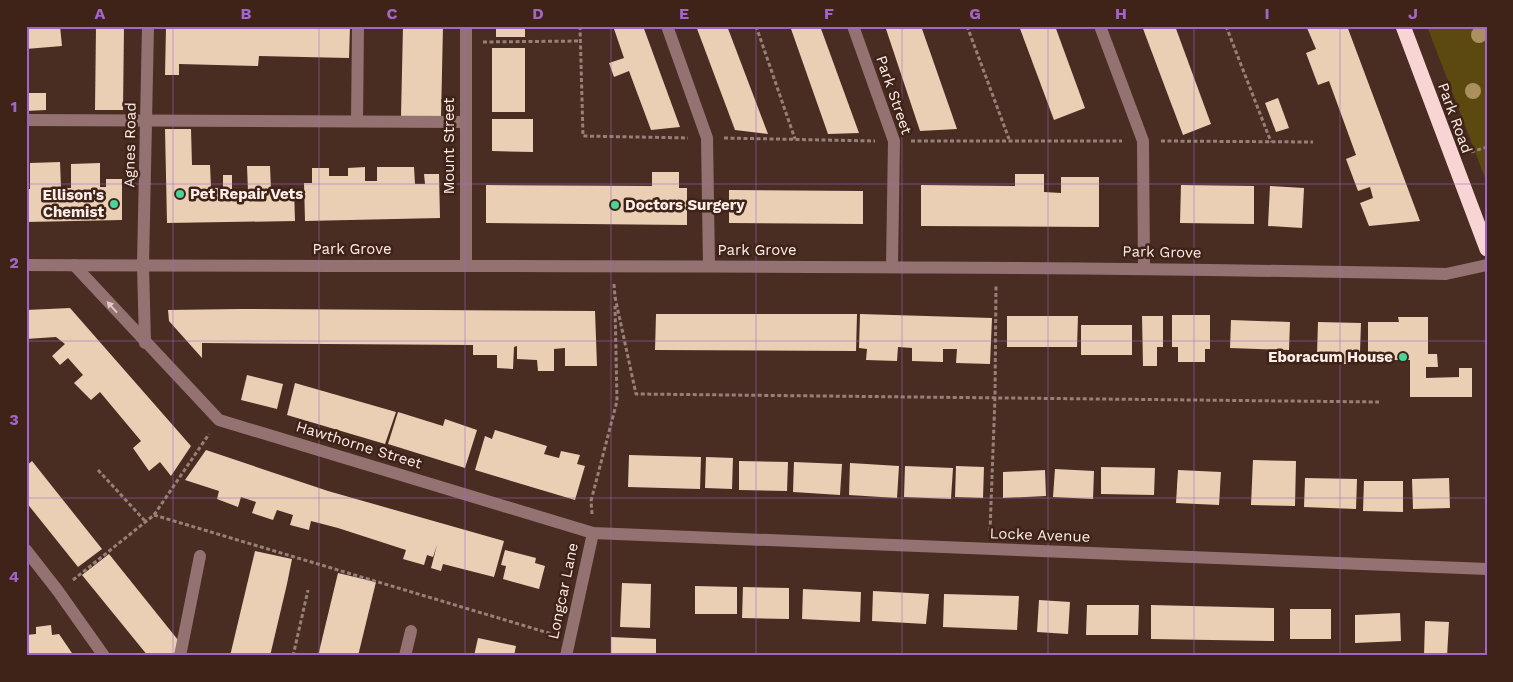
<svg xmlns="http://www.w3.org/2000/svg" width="1513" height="682" font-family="'Work Sans',sans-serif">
<rect width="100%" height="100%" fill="#492d22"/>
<!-- green -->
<path fill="#5b4910" d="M1427,26H1487V183Z"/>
<!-- building -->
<g fill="#eacfb5">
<path d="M26,26H60L62,46L26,49Z"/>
<path d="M96,26H124L123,110H95Z"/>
<path d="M259,26H350L349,58L259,56L258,66L179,64V75H165L166,27Z"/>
<path d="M403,26H443L441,118L401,116Z"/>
<rect x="496" y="26" width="29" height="11"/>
<path d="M613,26H643L680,127L651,130L629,71L614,77L609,63L624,58Z"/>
<path d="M696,26H727L768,134L735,130Z"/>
<path d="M790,26H820L859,133L828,134Z"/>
<path d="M885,26H921L957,129L920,131Z"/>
<path d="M1019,26H1055L1085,108L1054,120Z"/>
<path d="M1142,26H1175L1211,124L1183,135Z"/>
<path d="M1311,26H1347L1420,221L1369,226L1360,203L1373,198L1370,187L1358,191L1346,159L1356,155L1329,81L1318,85L1306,53L1316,49L1307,28Z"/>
<rect x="492" y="48" width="33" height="64"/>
<path d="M26,93H46V110L26,111Z"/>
<path d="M1278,98L1289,128L1276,132L1265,103Z"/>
<path d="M492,119H533V152L492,151Z"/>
<path d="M165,129H191L192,165H210L211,188H223V175H232V191H248L247,166H270L271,190L294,189L295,221L167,223Z"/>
<path d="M60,162L61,188H71V164L100,163V187H106V179H122V220L26,222V189H30V163Z"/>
<path d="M365,167V181H377V167H414L415,184H425L424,174H439L440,218L305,221L304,183H312V168H329V176H348V168Z"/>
<path d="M652,172H679V188H687V225L486,223V185L652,186Z"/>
<path d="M1015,174H1044V192L1061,193V177H1099V227L921,226V185L1015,186Z"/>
<path d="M1181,185L1254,186V224L1180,223Z"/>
<path d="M1270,186L1304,188L1302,228L1268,226Z"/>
<path d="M729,190L863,191V224L729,223Z"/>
<path d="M70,308L191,446L171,476L160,462L149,471L133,448L141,441L100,392L91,400L74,383L83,375L68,358L60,365L52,356L65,344L56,337L26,339V310Z"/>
<path d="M240,309L595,311L597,366H565V348L554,349V371H538L537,360L517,359V346L514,347L513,369L497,368V355H473V345L202,343V358L169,321L168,310Z"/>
<path d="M656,314H857L856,351L655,350Z"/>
<path d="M860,314L992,318L990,364L956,363L957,349H943V362L912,361V348L898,347L897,361L866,360L867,349L859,348Z"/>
<path d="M1172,315H1210V349H1205V362H1178V347H1172Z"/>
<path d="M1007,316H1078L1077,347H1007Z"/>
<path d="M1142,316H1163V347H1157V366H1143Z"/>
<path d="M1398,317H1428V354H1437L1438,367H1426V378L1459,377V368H1472V397H1410V360H1368V322H1399Z"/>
<path d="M1231,320L1290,322L1289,350L1230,348Z"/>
<path d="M1318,322L1361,323L1360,352L1348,351V364H1322L1323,354H1317Z"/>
<rect x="1081" y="325" width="51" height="30"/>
<path d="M247,375L283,384L277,409L241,400Z"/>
<path d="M295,383L396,412L385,444L287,415Z"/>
<path d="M398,412L443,426L445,419L477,430L465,468L388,444Z"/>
<path d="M495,430L547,446L544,454L559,458L561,451L580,455L577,464L585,466L575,500L475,470L485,436L492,439Z"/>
<path d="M206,450L328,491L504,541L494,577L443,564L441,571L431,568L437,545L433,557L427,555L424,565L403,559L406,550L338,528L311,521L309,530L290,525L293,515L277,510L273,520L252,513L256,502L241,497L238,507L217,499L219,491L185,480Z"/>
<path d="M629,455L701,457L700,489L628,487Z"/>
<path d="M706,457L733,458L732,489L705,488Z"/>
<path d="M1253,460L1296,461L1295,506L1251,505Z"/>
<path d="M32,461L102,549L78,567L26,502V466Z"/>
<path d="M739,461L788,462L787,491L739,490Z"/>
<path d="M794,462L842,464L840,495L793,492Z"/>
<path d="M850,463L899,466L897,498L849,495Z"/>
<path d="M905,466L953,468L951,499L904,497Z"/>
<path d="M956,466L984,467L983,498L955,497Z"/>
<path d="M1101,467L1155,468L1154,495L1101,494Z"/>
<path d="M1055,469L1094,471L1093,499L1053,497Z"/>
<path d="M1045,470L1046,496L1003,498V472Z"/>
<path d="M1178,470L1221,472L1219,505L1176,503Z"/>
<path d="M1305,478L1357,479L1356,509L1304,507Z"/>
<path d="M1449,478L1450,508L1413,509L1412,479Z"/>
<path d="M1364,481H1403V512L1363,511Z"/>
<path d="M505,550L536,558L535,563L545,566L539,589L503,579L506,566L501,565Z"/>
<path d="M255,551L292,559L287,584L270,656H230Z"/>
<path d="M109,554L178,640L174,656H148L82,575Z"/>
<path d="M338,573L376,582L358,656H318Z"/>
<path d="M622,583L651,584L650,628L620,627Z"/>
<path d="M695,586L737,587V614H695Z"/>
<path d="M743,587L789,588V619L742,618Z"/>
<path d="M803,589L861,592L860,622L802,619Z"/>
<path d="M873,591L929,594L926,624L872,621Z"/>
<path d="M944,594L1019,596L1017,630L943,627Z"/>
<path d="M1039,600L1070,602L1068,634L1037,632Z"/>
<path d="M1087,605H1139L1138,635H1086Z"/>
<path d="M1151,605L1274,608V641L1151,639Z"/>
<rect x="1290" y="609" width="41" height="30"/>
<path d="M1400,613L1401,641L1355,643V615Z"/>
<path d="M1425,621L1449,622L1447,656H1424Z"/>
<path d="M51,625L52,635L59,634L74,656H26V635L36,634V627Z"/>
<path d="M611,637L656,639V656H611Z"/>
<path d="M478,638L516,646L514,656H474Z"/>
</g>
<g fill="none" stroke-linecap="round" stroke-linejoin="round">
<!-- path -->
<g stroke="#978077" stroke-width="3" stroke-dasharray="4 2.5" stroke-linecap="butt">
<path d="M580,26L583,136L688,138"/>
<path d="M756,26L795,139"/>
<path d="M967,26L1009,139"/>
<path d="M1226,26L1271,142"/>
<path d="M483,42L580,41"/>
<path d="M724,138L875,141"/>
<path d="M911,141H1122"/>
<path d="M1161,141L1313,142"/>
<path d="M1471,152L1487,147"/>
<path d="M614,284L615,298"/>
<path d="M615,297L636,394L1379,402"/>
<path d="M98,470L146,522"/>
<path d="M592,514L591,501L617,401L615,306"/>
<path d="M154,515L552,634"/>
<path d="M990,531L995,397L996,285"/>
<path d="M73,580L154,515L209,434"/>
<path d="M293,656L308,590"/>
</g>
<!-- minor -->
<g stroke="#957272" stroke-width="12">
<path d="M466,26V265"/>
<path d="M667,26L707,138L709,266"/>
<path d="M853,26L894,141L892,266"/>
<path d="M1100,26L1143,141L1144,268"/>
<path d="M26,120L465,122"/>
<path d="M357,121L358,26"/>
<path d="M26,265C499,267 972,264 1446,274L1487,265"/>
<path d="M74,265L219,420L593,533L1487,569"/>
<path d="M145,343L143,265L148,26"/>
<path d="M26,550L58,591L104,656"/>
<path d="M180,656L200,556"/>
<path d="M405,656L411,631"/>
<path d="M566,656L593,533"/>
</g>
<!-- highway -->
<path stroke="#f8d5d4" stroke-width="15" d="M1403,26L1487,249"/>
</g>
<!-- trees -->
<g fill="#ab8f5e">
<circle cx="1479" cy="35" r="8"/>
<circle cx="1473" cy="91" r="8"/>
</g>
<!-- one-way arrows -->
<defs><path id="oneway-solid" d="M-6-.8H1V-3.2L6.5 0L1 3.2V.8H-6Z" transform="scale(1.25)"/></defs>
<use fill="#dec9c5" href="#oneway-solid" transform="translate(112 307) rotate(-132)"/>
<!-- grid -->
<path fill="none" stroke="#a266cb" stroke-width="1" stroke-opacity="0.55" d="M173,26V656M319,26V656M465,26V656M611,26V656M756,26V656M902,26V656M1048,26V656M1194,26V656M1340,26V656M26,184H1487M26,341H1487M26,498H1487"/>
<!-- markers -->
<g fill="#4ad49c" stroke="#3f2318" stroke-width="2">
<circle cx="180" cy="194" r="5"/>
<circle cx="114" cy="204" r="5"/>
<circle cx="615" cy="205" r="5"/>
<circle cx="1403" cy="357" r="5"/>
</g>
<g text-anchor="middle" stroke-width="5" stroke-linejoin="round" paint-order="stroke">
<!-- street labels -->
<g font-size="15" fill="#feeee8" stroke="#3f2318">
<text transform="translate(894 95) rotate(71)" y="5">Park Street</text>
<text transform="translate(1455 118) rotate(70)" y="5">Park Road</text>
<text transform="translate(130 145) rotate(-89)" y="5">Agnes Road</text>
<text transform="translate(449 146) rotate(-90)" y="5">Mount Street</text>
<text x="352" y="254">Park Grove</text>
<text x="757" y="255">Park Grove</text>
<text transform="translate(1162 252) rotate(1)" y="5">Park Grove</text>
<text transform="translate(359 445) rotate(17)" y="5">Hawthorne Street</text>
<text transform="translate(1040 535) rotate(2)" y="5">Locke Avenue</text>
<text transform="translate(563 591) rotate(-78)" y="5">Longcar Lane</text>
</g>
<!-- poi labels -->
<g font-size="15" font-weight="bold" fill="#feeee8" stroke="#3f2318" text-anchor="start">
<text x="190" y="199">Pet Repair Vets</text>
<text x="104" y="200" text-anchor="end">Ellison's<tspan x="104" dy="17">Chemist</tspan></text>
<text x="625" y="210">Doctors Surgery</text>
<text x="1393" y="362" text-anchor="end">Eboracum House</text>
</g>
</g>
<!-- border -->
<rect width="1513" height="682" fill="none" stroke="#3f2318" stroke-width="55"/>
<rect x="28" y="28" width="1458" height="626" fill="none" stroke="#a266cb" stroke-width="2"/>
<g font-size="16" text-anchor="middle" font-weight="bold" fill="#a266cb">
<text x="100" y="19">A</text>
<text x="246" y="19">B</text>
<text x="392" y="19">C</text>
<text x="538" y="19">D</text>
<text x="684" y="19">E</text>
<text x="829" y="19">F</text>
<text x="975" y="19">G</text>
<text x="1121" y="19">H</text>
<text x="1267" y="19">I</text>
<text x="1413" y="19">J</text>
<text x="14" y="112">1</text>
<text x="14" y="268">2</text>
<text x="14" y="425">3</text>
<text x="14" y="582">4</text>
</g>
</svg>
